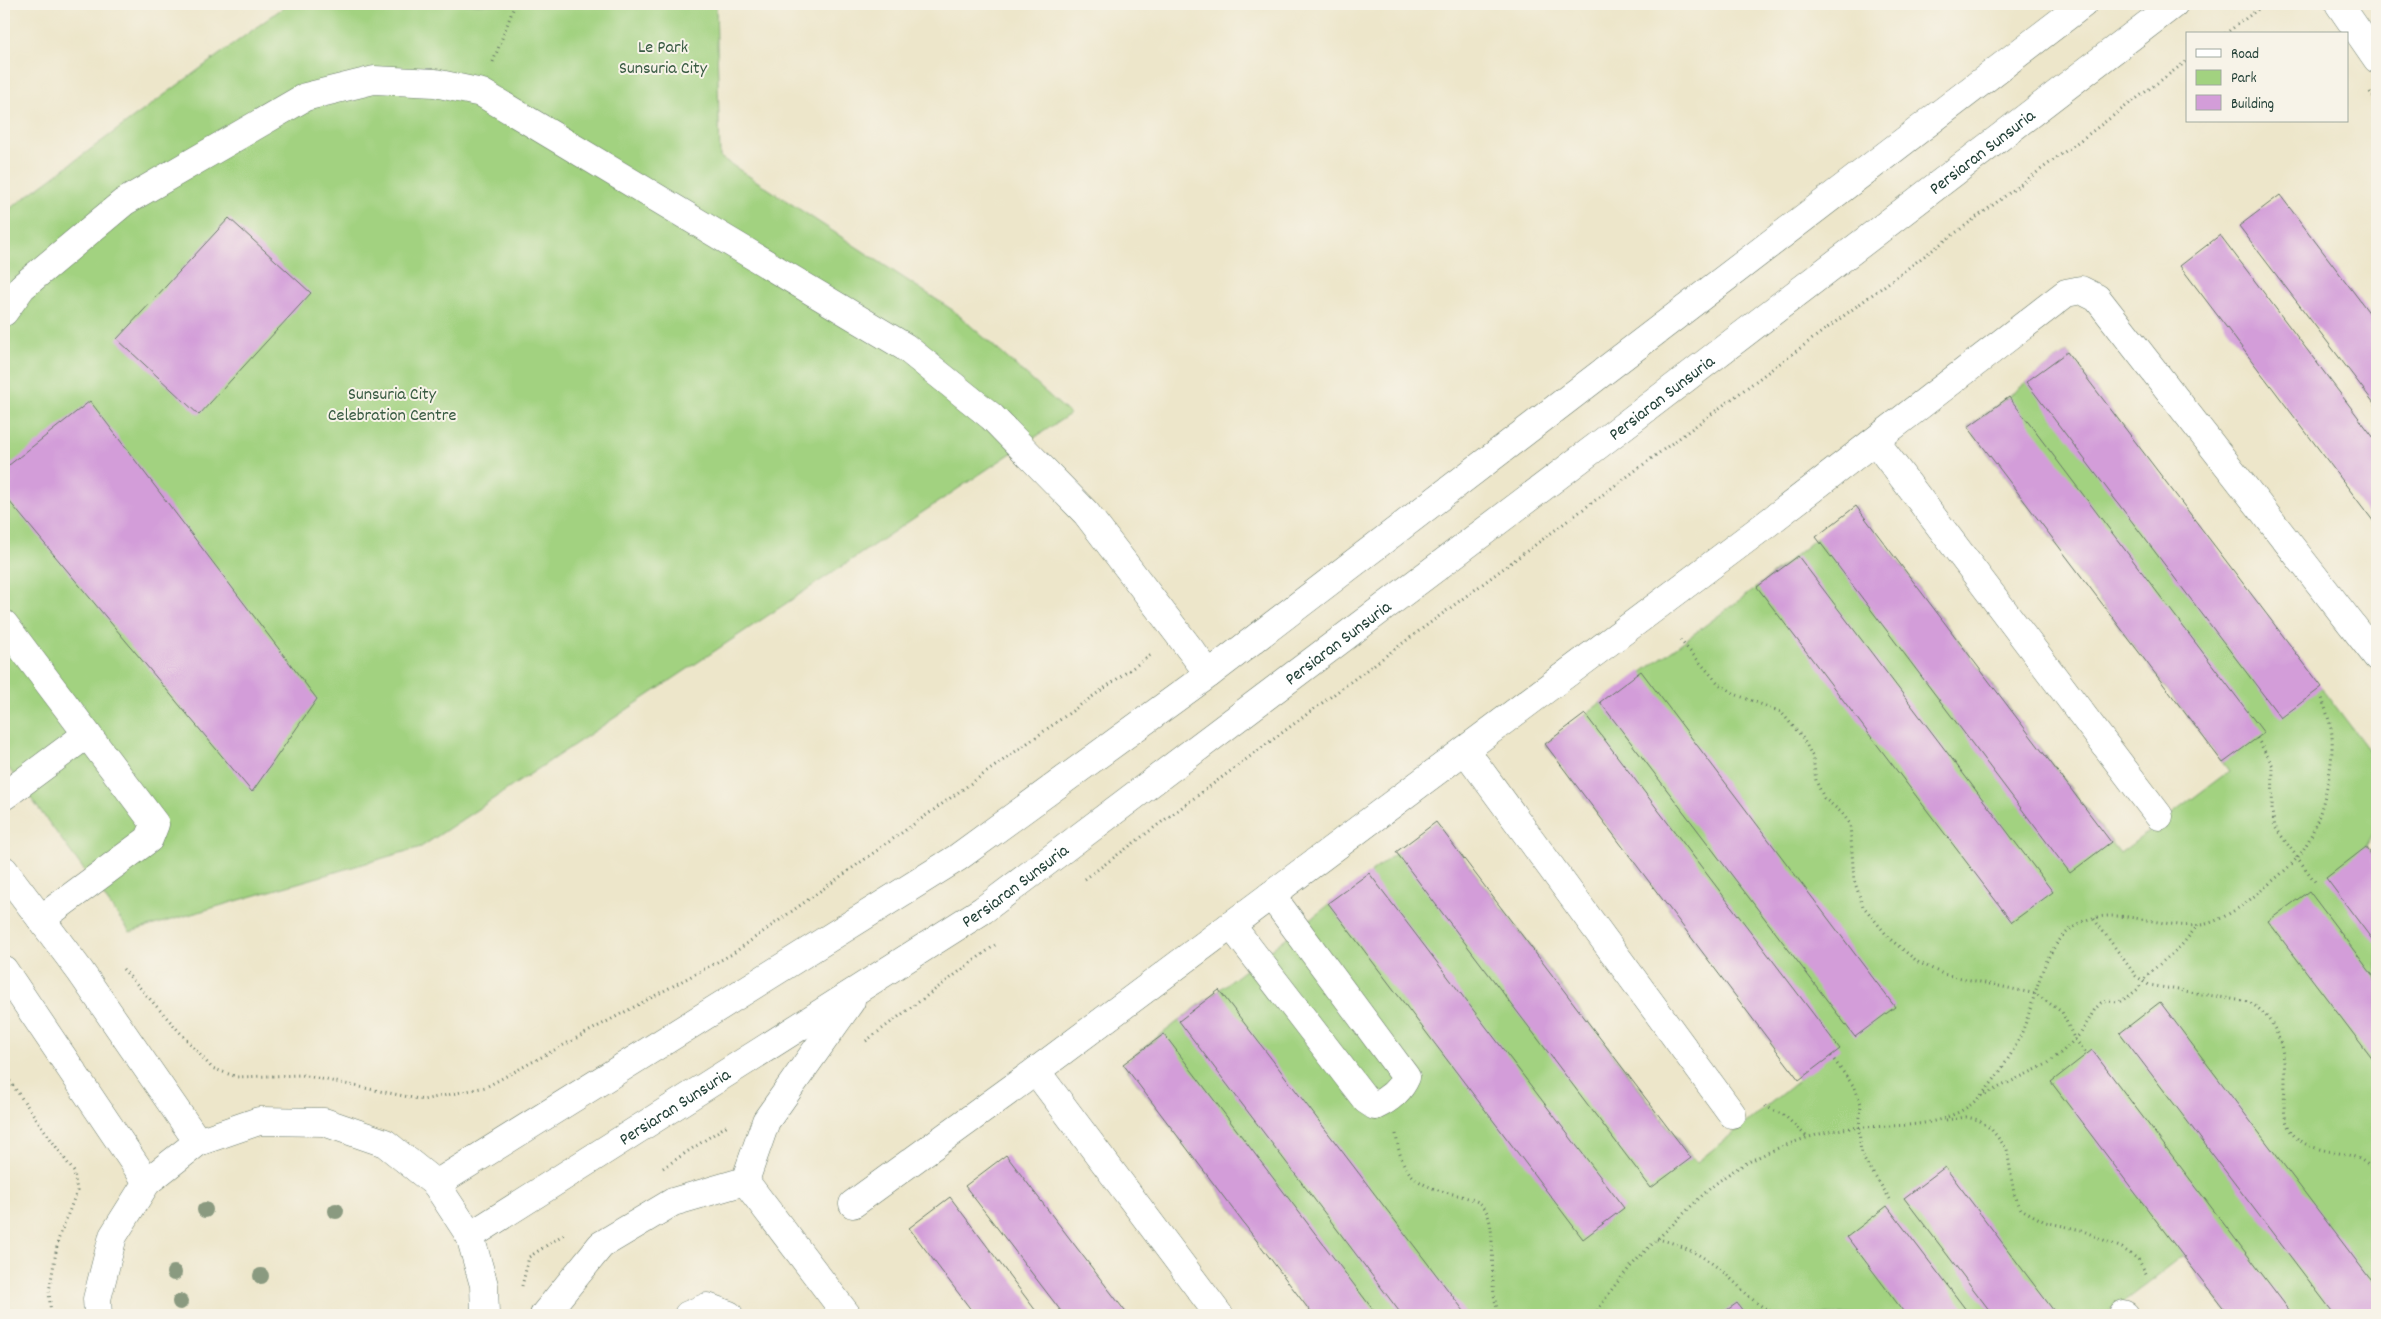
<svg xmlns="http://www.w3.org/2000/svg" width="2381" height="1319" font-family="Dekko,sans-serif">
<rect width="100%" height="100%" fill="#f7f3e8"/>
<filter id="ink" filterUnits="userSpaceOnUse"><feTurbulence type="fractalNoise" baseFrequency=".02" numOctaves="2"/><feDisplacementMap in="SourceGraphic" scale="10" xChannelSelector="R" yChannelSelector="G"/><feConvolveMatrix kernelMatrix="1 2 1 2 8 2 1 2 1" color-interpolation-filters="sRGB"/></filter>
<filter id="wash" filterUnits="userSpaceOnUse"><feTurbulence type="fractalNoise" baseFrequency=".0096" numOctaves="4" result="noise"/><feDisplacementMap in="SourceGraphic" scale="20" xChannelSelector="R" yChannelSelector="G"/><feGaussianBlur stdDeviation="1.12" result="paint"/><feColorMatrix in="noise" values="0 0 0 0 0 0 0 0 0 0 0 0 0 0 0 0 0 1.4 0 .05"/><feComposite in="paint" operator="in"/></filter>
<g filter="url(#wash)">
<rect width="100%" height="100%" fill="#ede6ca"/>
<!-- green -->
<g fill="#a2d280" stroke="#60885a">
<path d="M288,4H398L417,6L418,4H716L720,157L954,311L1070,414L421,847L130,932L4,762V213Z"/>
<path d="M2067,352L2377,761V826L2366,847L2377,862V1315H2229L2183,1256L2106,1315H1313L1123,1064L1436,822L1696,1163L1799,1080L1545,744L1757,587L1856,506L2120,853L2229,771L1968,427Z"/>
</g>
<g id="blocks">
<!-- building -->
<g fill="#d39dd9">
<path d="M2280,195L2377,323V407L2239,226Z"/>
<path d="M229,218L311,293L199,415L117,339Z"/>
<path d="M2220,235L2377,442V526L2180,266Z"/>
<path d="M2067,352L2322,687L2281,718L2026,382Z"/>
<path d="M2009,397L2264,733L2223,763L1968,427Z"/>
<path d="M90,401L317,699L252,792L4,495V469Z"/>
<path d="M1856,506L2111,842L2070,873L1816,537Z"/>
<path d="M1798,556L2053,892L2012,922L1757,587Z"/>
<path d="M1641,671L1895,1007L1855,1037L1600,702Z"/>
<path d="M1585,714L1840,1049L1799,1080L1545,744Z"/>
<path d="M1436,822L1691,1158L1651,1188L1396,852Z"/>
<path d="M2366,847L2377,862V946L2326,878Z"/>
<path d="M1369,873L1624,1208L1583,1239L1328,903Z"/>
<path d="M2309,891L2377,981V1065L2268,921Z"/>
<path d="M1219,990L1467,1315H1402L1179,1021Z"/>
<path d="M2160,1002L2377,1288V1315H2335L2120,1033Z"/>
<path d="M1164,1034L1377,1315H1313L1123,1064Z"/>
<path d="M2092,1050L2293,1315H2229L2183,1256L2051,1082Z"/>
<path d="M1006,1155L1128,1315H1064L965,1186Z"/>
<path d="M1945,1167L2057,1315H1993L1904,1198Z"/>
<path d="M950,1197L1039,1315H975L909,1228Z"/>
<path d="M1887,1206L1970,1315H1906L1847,1237Z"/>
<path d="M1737,1303L1746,1315H1720Z"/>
</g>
</g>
</g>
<g filter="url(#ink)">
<use href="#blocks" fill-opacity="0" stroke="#677868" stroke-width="1"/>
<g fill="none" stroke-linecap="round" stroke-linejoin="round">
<defs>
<g id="minor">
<path d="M2339,4L2377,59"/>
<path d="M4,312L22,287L124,202L305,97L374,80L435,83L482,93L905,347L992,417L1086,513L1209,674"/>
<path d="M1876,442L2159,816"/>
<path d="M4,624L155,824L149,839L41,919"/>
<path d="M1465,750L1732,1114"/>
<path d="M4,796L86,735"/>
<path d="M4,870L80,971L198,1142"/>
<path d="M1231,925L1366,1100L1375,1106C1388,1100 1400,1091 1406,1077L1271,895"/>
<path d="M4,970L147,1182"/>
<path d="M1036,1071L1219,1315"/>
<path d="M745,1181L847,1315"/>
<path d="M436,1184L957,858L1209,674L2083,4"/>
<path d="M853,1204L1036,1071L1764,526L2066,293L2081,290L2097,298L2377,657"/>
<path id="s1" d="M470,1236L983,910L1604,441L2174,4"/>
<path d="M2123,1314L2125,1315"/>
<path d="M98,1315L97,1299L113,1236L147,1182L198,1142L259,1121L324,1122L385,1143L436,1184L470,1236L484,1285L485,1315"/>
<path d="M544,1315L601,1245L673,1202L745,1181L766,1121L851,1001"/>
<path d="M688,1315L707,1307L729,1315"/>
</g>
</defs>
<!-- minor casing -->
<use href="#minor" stroke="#677868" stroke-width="29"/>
<!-- path -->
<g stroke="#677868" stroke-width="3" stroke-dasharray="1 4" stroke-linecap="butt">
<path d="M2225,34L2265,4"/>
<path d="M493,62L515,4"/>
<path d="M2370,92L2377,102"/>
<path d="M1680,640L1719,684L1737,695L1781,712L1802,737L1813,757L1816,781L1824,798L1842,813L1850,824L1854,880L1863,906L1890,939L1918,962L1943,974L2036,994L2062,1012L2074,1038L2087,1054"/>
<path d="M2257,738L2273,766L2272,812L2275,827L2316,883"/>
<path d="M1085,879L2187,61"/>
<path d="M2094,919L2136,976L2149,985L2249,1002C2278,1019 2285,1049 2285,1081C2285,1098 2281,1114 2290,1130C2303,1151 2331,1150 2352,1156C2362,1159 2370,1166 2377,1173"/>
<path d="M123,969L212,1068L237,1077L302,1075L423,1100L486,1087L732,954L1152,654"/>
<path d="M866,1041L995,945"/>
<path d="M1831,1056L1855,1088L1861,1104L1859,1128L1861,1155L1890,1199"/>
<path d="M4,1073L74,1172L77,1191L58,1240L49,1292L51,1315"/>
<path d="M1981,1096L2047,1064L2063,1051L2081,1033L2095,1009L2101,1003L2108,1001L2119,1002L2129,996L2138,989L2147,975L2181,946L2198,925"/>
<path d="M1765,1106L1785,1116L1807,1137"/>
<path d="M1946,1120L1966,1117L1979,1120L1991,1129L2007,1149L2014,1194L2021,1209L2045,1222L2081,1230L2122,1248L2138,1259L2147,1275"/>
<path d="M1396,1134C1401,1173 1414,1185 1453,1194C1461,1196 1475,1199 1481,1204C1502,1223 1484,1293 1501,1315"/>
<path d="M663,1168L729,1124"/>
<path d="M1657,1239C1682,1244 1702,1255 1722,1271C1744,1289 1751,1304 1779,1315"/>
<path d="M522,1286L529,1257L564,1234"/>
<path d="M1595,1315C1614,1282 1640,1255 1668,1229C1685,1213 1701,1195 1719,1181C1749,1157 1805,1135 1843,1129C1887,1123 1930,1132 1969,1106C1989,1092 2016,1050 2024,1027C2038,991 2042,946 2078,924C2113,903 2163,930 2201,925C2220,922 2242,906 2257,894C2272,881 2289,869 2301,853C2321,825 2334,769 2332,735C2331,723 2325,709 2322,698"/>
</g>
<!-- minor -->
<use href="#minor" stroke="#fff" stroke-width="28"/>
</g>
<!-- trees -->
<g fill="#8a9a80">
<circle cx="205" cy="1210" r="8"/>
<circle cx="336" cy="1211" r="8"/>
<circle cx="174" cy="1273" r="8"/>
<circle cx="261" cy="1276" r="8"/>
<circle cx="180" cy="1302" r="8"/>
</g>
</g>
<g text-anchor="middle" stroke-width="4" stroke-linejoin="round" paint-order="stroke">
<!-- park labels -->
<g font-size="18" fill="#395b43" stroke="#f7f3e8">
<text x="663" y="52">Le Park<tspan x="663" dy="21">Sunsuria City</tspan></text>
<text x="392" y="399">Sunsuria City<tspan x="392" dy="21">Celebration Centre</tspan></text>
</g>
<!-- street labels -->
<g font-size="18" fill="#1f3d34" stroke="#f7f3e8">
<text dy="6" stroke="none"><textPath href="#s1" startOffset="1862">Persiaran Sunsuria</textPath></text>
<text dy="6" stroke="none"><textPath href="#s1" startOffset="1458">Persiaran Sunsuria</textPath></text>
<text dy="6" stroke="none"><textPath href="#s1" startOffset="1052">Persiaran Sunsuria</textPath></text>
<text dy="6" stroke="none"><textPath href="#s1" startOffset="648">Persiaran Sunsuria</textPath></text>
<text dy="6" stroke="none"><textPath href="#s1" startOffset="242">Persiaran Sunsuria</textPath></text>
</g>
</g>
<!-- margin -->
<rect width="2381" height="1319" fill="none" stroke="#f7f3e8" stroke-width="20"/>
<!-- legend -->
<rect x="2186" y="32" width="162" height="90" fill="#f7f3e8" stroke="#a1aaa0"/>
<rect x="2196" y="49" width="25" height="8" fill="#ffffff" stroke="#a1aaa0"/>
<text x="2231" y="58" font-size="15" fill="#1f3d34">Road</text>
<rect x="2196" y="70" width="25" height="15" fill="#a2d280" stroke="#a1aaa0"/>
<text x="2231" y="82" font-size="15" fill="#1f3d34">Park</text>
<rect x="2196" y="95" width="25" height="15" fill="#d39dd9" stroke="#a1aaa0"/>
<text x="2231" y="108" font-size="15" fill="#1f3d34">Building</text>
</svg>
